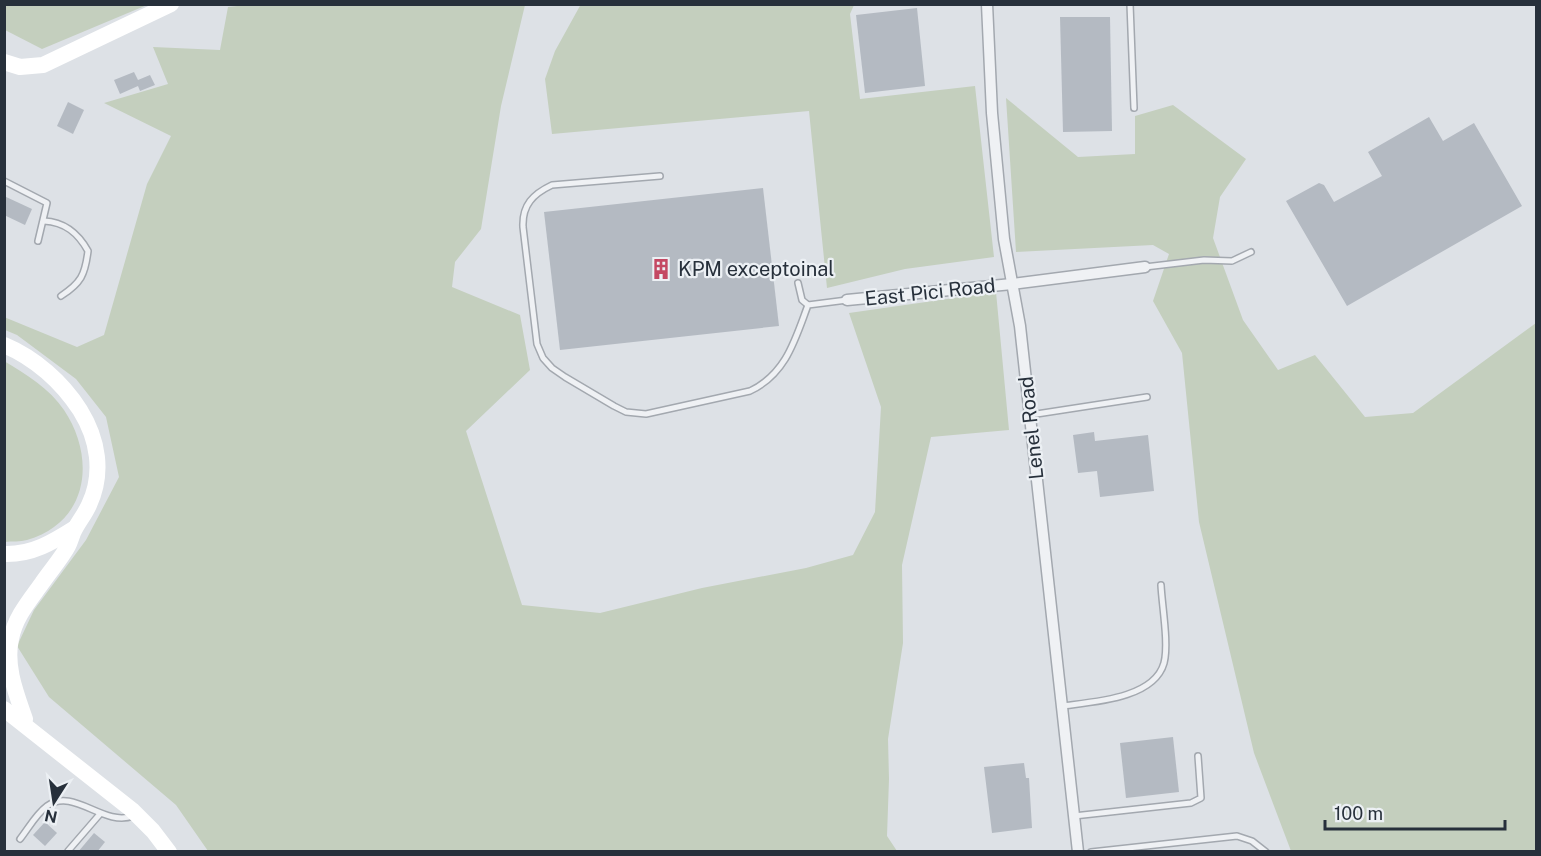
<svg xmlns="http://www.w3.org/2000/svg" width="1541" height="856" font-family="'Public Sans',sans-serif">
<rect width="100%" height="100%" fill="#dde1e6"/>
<!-- green -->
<g fill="#c4cfbe">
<path d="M581,4L854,5L850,14L860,99L975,86L994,257L905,269L827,288L809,111L552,134L545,79L555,51Z"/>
<path d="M4,5L5,4L147,5L42,49L5,30Z"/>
<path d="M246,5H525L501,106L481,229L455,262L452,287L520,315L530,370L466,431L522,605L600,613L702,588L806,568L853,555L875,512L881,407L849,313L996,292L1009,430L931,437L902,565L903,643L888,739L889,779L887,836L897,851H208L176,805L49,697L17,646L34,610L86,540L119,477L106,417L76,379L17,335L5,330L4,317L77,347L104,335L147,184L171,136L104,103L168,84L153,47L220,50L228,7Z"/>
<path d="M1006,98L1078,157L1135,154V116L1173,105L1246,159L1220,197L1213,238L1243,320L1278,370L1315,355L1365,417L1413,413L1536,323V851H1291L1254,753L1199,522L1182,353L1153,301L1169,254L1153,245L1016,252Z"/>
<path d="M4,361C26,374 50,389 64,410C96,458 89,522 27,540C20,542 12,541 5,542Z"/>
</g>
<!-- building -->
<g fill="#b4bac2">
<path d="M917,8L925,86L865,93L856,15Z"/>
<path d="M1060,17H1110L1112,131L1063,132Z"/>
<path d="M134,72L138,80L150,75L155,85L140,91L138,86L120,94L114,80Z"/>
<path d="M68,102L84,110L73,134L57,126Z"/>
<path d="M1429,117L1443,141L1474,123L1522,206L1347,306L1286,201L1319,183L1324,185L1334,202L1382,176L1368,152Z"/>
<path d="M763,188L779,326L560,350L544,212Z"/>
<path d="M4,196L32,209L25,225L4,215Z"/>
<path d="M1094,432L1095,441L1148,435L1154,491L1100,497L1097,471L1078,473L1073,435Z"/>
<path d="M1173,737L1179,792L1126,798L1120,743Z"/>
<path d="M1024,763L1026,778H1029L1032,828L992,833L984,767Z"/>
<path d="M45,822L57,833L45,846L33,835Z"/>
<path d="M94,833L105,842L97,852H78Z"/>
</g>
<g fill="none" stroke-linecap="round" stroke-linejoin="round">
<defs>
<g id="lane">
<path d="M1130,4L1134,108"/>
<path d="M660,176L552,185C533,194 522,205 523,227L537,344L543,358L552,368L565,377L614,406L626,412L646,414L750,391C786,374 795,340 808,305L847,300"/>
<path d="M4,181L47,203L38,241"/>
<path d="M44,221C65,222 78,233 88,251C85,275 81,283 61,296"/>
<path d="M1145,267L1204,260L1232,261L1251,252"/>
<path d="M798,283L802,300L808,305"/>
<path d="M1030,415L1147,397"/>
<path d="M1062,706C1092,702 1154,699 1164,663C1169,644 1162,606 1161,585"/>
<path d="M1074,816L1191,803L1201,798L1198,756"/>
<path d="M20,839C28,829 36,814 47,806C74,787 103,827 133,816"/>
<path d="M68,851L100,814"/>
<path d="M1091,852L1237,836L1252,841L1266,852"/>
</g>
<g id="street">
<path d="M987,4L992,113L1004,239L1020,326L1078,852"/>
<path d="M847,300L1012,284L1145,267"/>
</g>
</defs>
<!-- lane casing -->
<use href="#lane" stroke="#a3a8af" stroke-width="8"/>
<!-- street casing -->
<use href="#street" stroke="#a3a8af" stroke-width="13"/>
<!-- lane -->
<use href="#lane" stroke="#eff1f4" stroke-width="5"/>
<!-- street -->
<use href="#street" stroke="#eff1f4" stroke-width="10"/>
<!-- secondary -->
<g stroke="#fff" stroke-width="16">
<path d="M4,62L20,67L43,65L171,4"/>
<path d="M4,345C35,358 62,382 80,410C98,439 104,473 89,505C85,514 79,521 75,529C72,534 71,540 68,546C61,559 50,571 42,583C30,600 15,617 11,639C5,666 16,693 25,719"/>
<path d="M4,554C32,555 53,542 75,528"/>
<path d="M4,709L132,810L153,831L169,852"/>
</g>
</g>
<!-- icons -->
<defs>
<symbol id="building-bare" viewBox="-9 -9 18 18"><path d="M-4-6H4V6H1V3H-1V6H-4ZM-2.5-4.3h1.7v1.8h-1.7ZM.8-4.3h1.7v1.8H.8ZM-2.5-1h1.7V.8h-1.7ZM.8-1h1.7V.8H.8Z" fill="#c44863" stroke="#ecf0f4" stroke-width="2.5" paint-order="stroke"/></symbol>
</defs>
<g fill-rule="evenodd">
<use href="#building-bare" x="646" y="254" width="30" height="30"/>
</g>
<g text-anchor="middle" stroke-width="4.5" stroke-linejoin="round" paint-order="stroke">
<!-- poi labels -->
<g font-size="20" fill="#27303b" stroke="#ecf0f4" text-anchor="start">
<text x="678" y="276">KPM exceptoinal</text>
</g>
<!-- street labels -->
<g font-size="20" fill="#27303b" stroke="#ecf0f4">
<text transform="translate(930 292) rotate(-6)" y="7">East Pici Road</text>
<text transform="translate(1031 428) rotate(-96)" y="7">Lenel Road</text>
</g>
</g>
<!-- border -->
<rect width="1541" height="856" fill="none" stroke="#27303b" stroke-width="12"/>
<!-- north arrow -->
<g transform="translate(54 802) rotate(192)" stroke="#ecf0f4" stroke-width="4.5" paint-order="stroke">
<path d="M0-4.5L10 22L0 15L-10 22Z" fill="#27303b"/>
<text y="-9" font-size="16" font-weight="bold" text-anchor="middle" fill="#27303b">N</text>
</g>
<!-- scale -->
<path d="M1325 820v9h180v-9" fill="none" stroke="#27303b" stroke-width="3"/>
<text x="1334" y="820" font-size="18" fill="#27303b" stroke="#ecf0f4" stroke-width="4.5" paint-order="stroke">100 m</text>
</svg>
